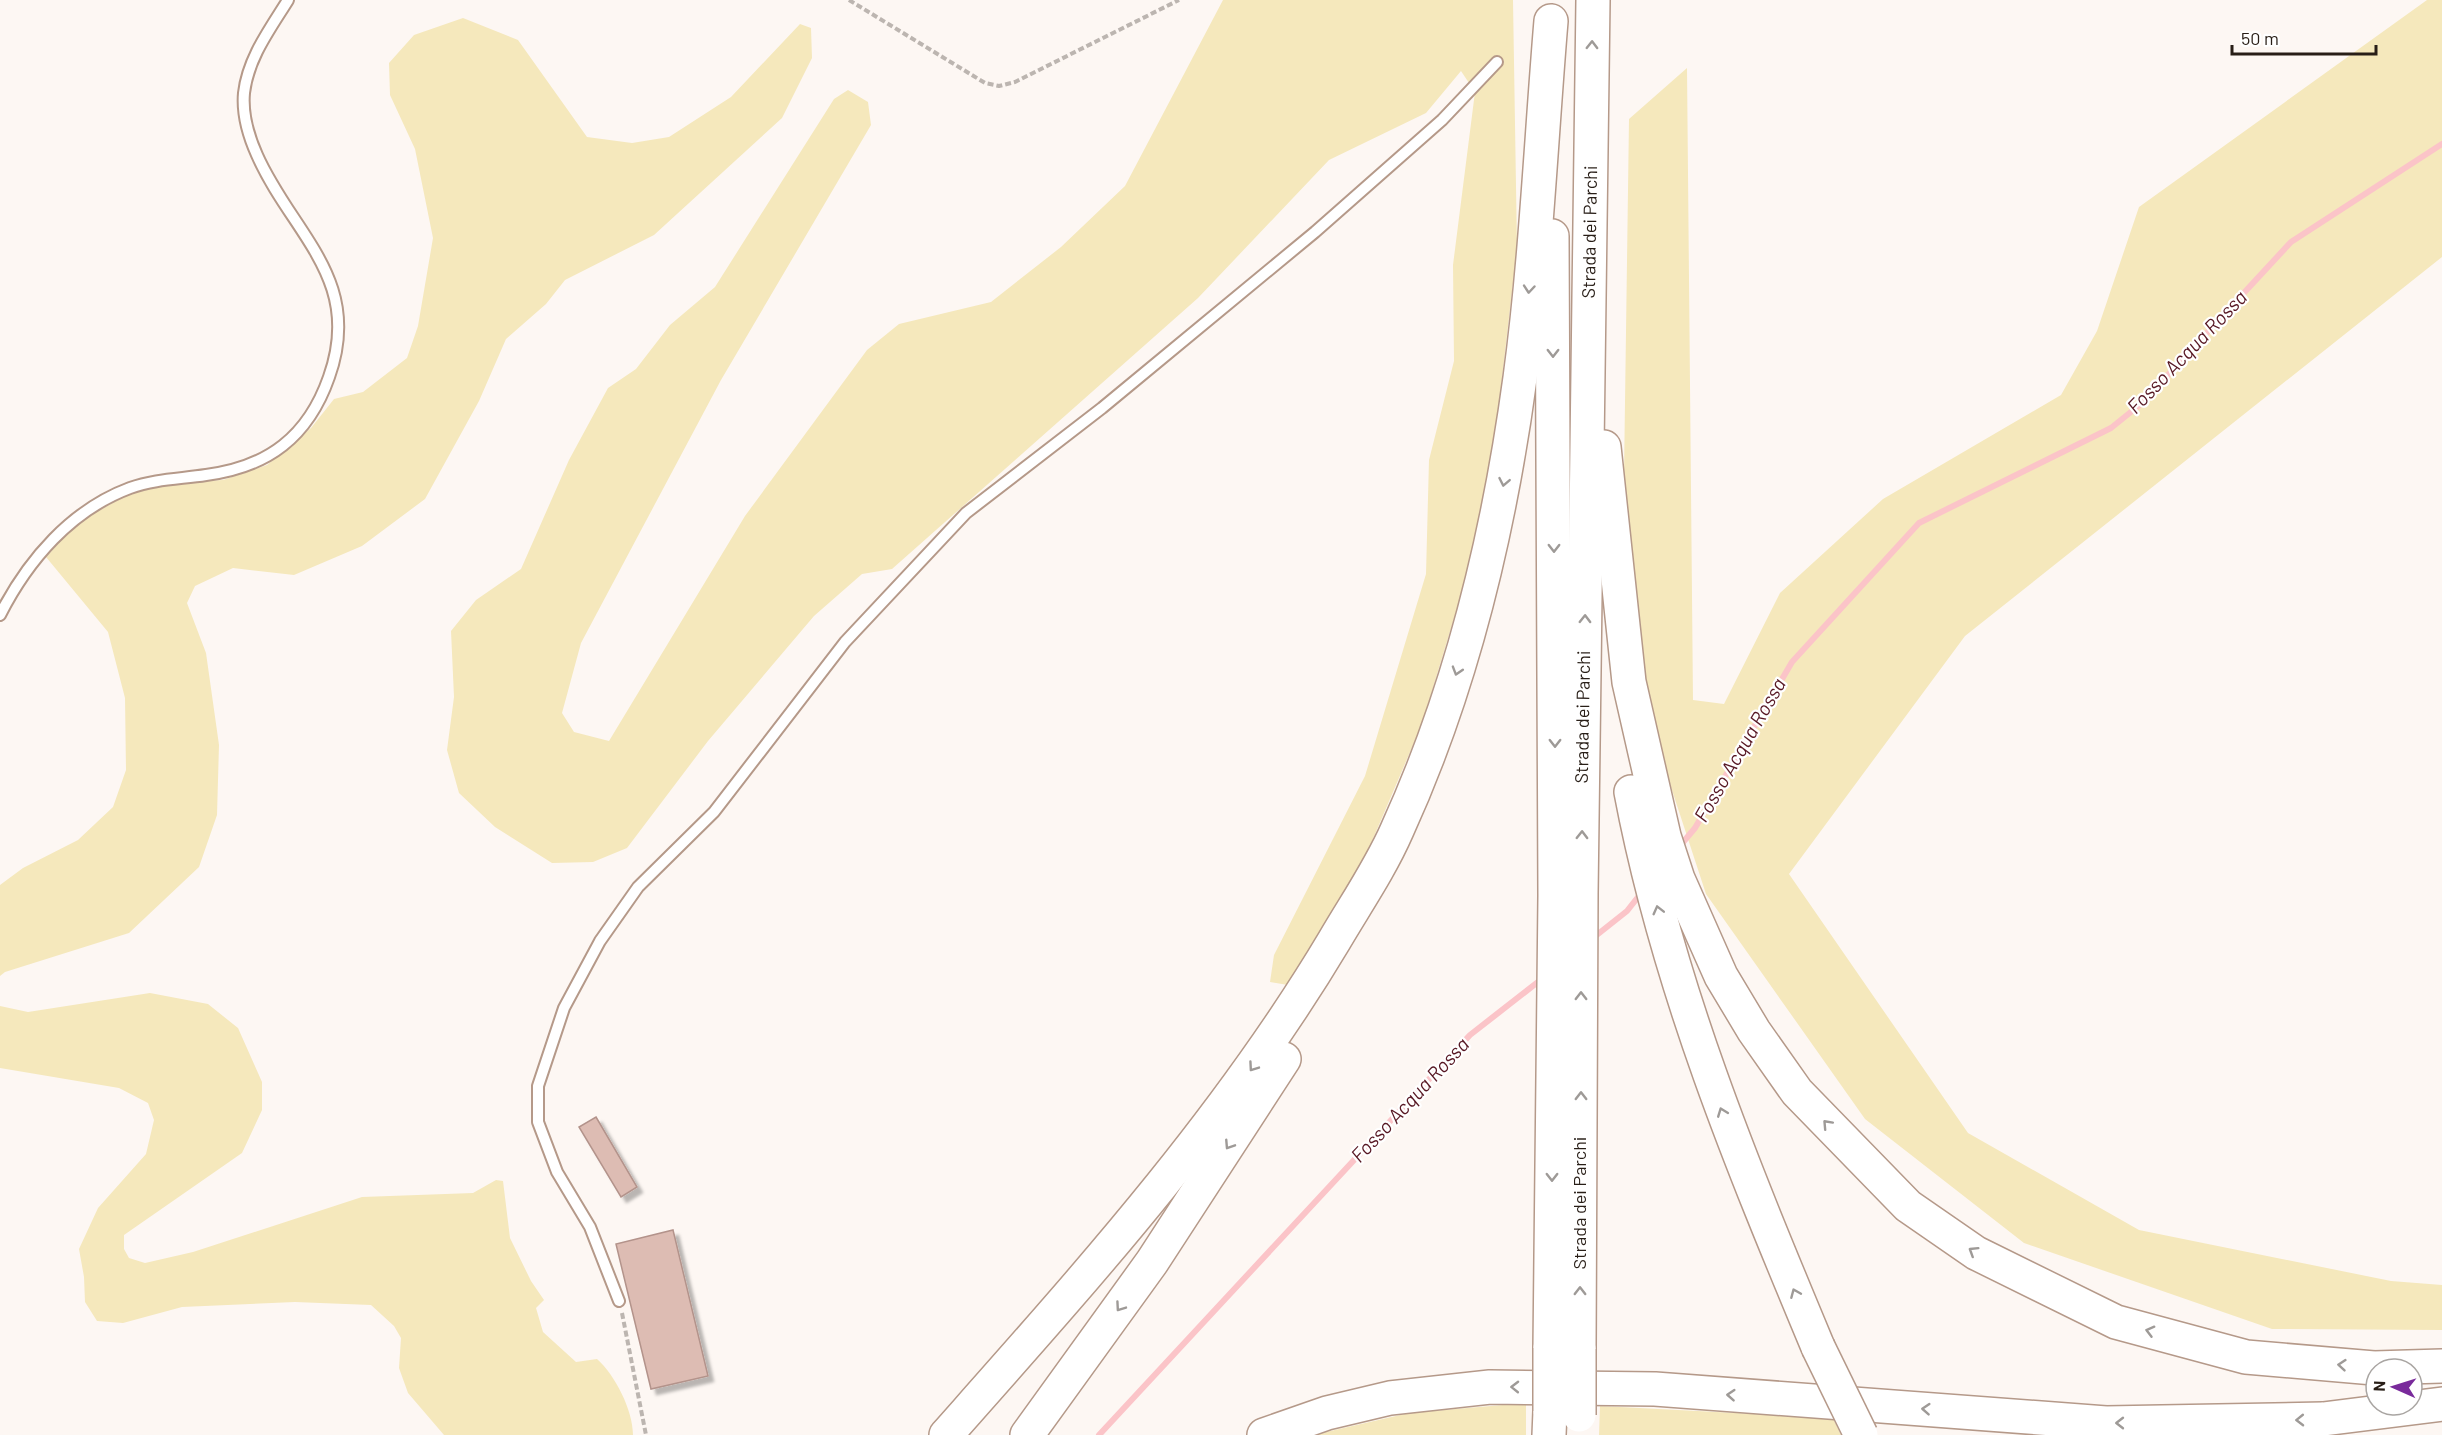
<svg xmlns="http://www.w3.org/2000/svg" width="2442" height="1435" font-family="Barlow,sans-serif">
<defs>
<filter id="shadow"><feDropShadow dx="5.5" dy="5.5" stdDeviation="1.5" flood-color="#0004"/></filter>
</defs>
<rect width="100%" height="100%" fill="#fdf7f3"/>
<!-- green -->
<g fill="#f5e8bc">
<path d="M1223,0H1513L1517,248L1494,448L1471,562L1422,724L1358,874L1294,986L1270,982L1274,955L1365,776L1426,574L1429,460L1454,361L1453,265L1475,92L1461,71L1426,113L1329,160L1198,298L892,569L862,574L814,616L708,741L627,848L593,862L552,863L495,827L459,793L447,750L454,697L451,631L476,600L521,569L569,460L608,388L636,369L670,325L715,287L834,99L848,90L868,102L871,125L721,380L581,643L562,713L574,732L609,741L745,516L867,350L899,324L991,302L1061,247L1125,186Z"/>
<path d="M2427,0H2442V257L1965,636L1789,874L1968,1133L2139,1230L2391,1281L2442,1285V1330L2272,1329L2024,1243L1865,1119L1706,894L1651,726L1624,474L1629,119L1687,68L1693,700L1724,704L1780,593L1883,499L2061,395L2097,331L2139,207Z"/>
<path d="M463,18L518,40L587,137L632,143L669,137L731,97L800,24L811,28L812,58L782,118L654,235L565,280L546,304L506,339L479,401L425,499L362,546L294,575L233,568L195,586L187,603L206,653L219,745L217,815L199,867L129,933L5,972L0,976V885L23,868L78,840L113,807L126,770L125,698L108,632L46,557L77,523L125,496L166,483L223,480L267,465L311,428L334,399L363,392L407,358L418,326L433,238L415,149L390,95L389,63L414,35Z"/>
<path d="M150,993L208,1004L238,1028L262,1082V1110L242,1153L124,1235V1249L129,1258L145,1263L193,1252L362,1197L473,1193L496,1180L503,1181L510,1238L531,1281L544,1300L536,1308L543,1332L576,1362L597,1359C615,1375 633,1410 633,1435H444L408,1393L399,1368L401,1338L394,1326L371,1305L295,1302L182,1307L123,1323L97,1321L85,1302L84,1277L79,1249L98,1208L146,1154L154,1120L148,1103L119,1088L0,1068V1006L28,1012Z"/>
<path d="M1526,1403V1435H1313L1409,1413Z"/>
<path d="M1600,1406L1833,1418L1841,1435H1599Z"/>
</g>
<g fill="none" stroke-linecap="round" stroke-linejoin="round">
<!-- stream -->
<g stroke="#fbc4c8" stroke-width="6">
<path d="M1679,847L1695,828L1792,662L1919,523L2111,428L2142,403L2291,242L2442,144"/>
<path d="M1593,938L1627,911L1642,892"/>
<path d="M1099,1435L1470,1035L1543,978"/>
</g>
</g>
<!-- building -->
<g fill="#ddbcb3" stroke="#b3938b" stroke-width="1.5" filter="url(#shadow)">
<path d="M596,1117L637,1187L621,1197L579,1127Z"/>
<path d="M673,1230L708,1376L651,1389L616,1244Z"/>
</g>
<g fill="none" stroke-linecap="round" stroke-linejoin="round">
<defs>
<g id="lane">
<path d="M0,615C28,560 71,510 130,488C155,479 180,479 206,475C268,467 308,437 329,377C364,279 292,234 257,155C248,135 242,115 244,93C248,58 270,29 288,0"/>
<path d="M619,1301L590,1227L557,1172L538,1122V1086L564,1008L600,941L638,887L714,812L845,642L966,513L1102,408L1315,232L1442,120L1497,62"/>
</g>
<g id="highway">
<path d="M1604,447L1629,682L1664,836L1678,879L1721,976L1754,1031L1797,1092L1908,1206L1976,1253L2116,1322L2246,1357L2374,1368L2442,1366"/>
<path d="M1631,792C1668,987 1742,1165 1818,1347"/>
<path d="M1550,1348L1555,896L1552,236"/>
<path d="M1579,1349L1581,894L1593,0"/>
<path d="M946,1435C1085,1278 1226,1122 1334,941C1355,905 1380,869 1397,830C1462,688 1499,533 1520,378C1536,260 1541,140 1551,21"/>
<path d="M1027,1435L1152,1262L1284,1059"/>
<path d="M1264,1435L1327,1413L1390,1398L1490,1387L1655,1389L2106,1423L2323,1419L2442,1404"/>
<path d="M1549,1435L1550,1411"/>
</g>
</defs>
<!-- lane casing -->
<use href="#lane" stroke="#b59989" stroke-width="14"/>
<!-- highway casing -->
<use href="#highway" stroke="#b59989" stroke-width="36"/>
<!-- path -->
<g stroke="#bcb5b0" stroke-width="4" stroke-dasharray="6 3" stroke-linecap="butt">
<path d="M849,0L985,83L999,86L1015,82L1179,0"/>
<path d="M622,1313L646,1435"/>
</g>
<!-- lane -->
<use href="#lane" stroke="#fff" stroke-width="10"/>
<!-- highway -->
<use href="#highway" stroke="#fff" stroke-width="33"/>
<defs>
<g id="highway-bridge">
<path d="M1818,1347L1861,1435"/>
<path d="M1579,1349V1415"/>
<path d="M1550,1411V1348"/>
</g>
</defs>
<!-- highway-bridge casing -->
<use href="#highway-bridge" stroke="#b59989" stroke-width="36" stroke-linecap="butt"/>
<!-- highway-bridge -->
<use href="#highway-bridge" stroke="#fff" stroke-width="33"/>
</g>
<!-- one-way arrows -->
<defs><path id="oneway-chevron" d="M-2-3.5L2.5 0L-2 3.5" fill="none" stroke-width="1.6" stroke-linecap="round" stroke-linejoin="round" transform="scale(1.5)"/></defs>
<g stroke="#9e9a97">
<use href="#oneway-chevron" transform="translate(1592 45) rotate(-89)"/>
<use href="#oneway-chevron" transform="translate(1529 289) rotate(95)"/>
<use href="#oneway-chevron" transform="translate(1553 353) rotate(90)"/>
<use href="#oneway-chevron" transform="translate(1504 482) rotate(101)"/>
<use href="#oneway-chevron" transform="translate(1554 548) rotate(90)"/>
<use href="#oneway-chevron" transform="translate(1585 619) rotate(-89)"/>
<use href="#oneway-chevron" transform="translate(1457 671) rotate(107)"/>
<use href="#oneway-chevron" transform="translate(1555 743) rotate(90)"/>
<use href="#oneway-chevron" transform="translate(1582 835) rotate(-89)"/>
<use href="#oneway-chevron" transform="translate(1658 910) rotate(-104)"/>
<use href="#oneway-chevron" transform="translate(1581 996) rotate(-90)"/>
<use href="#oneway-chevron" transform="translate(1253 1067) rotate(125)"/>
<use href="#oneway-chevron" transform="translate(1581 1096) rotate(-90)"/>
<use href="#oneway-chevron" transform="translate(1722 1112) rotate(-111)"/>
<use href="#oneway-chevron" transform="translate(1827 1124) rotate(-133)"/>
<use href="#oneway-chevron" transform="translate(1229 1145) rotate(123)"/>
<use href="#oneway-chevron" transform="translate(1552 1177) rotate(90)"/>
<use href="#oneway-chevron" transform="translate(1973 1251) rotate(-148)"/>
<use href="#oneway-chevron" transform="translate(1580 1291) rotate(-90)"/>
<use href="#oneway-chevron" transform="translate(1795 1293) rotate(-113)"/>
<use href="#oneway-chevron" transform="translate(1120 1307) rotate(125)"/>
<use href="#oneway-chevron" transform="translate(2150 1331) rotate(-165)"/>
<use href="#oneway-chevron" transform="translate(2342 1365) rotate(-175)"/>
<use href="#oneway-chevron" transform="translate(1515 1387) rotate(-179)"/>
<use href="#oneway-chevron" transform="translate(1731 1395) rotate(-176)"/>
<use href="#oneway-chevron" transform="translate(1926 1409) rotate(-176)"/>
<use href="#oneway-chevron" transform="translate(2300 1420) rotate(179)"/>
<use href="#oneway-chevron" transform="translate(2120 1423) rotate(-180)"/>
</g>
<g text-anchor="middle" stroke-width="4.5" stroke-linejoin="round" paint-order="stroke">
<!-- street labels -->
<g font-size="18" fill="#281e17" stroke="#fff">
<text transform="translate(1590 232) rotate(-89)" y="6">Strada dei Parchi</text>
<text transform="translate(1583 717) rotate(-89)" y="6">Strada dei Parchi</text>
<text transform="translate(1580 1203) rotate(-90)" y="6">Strada dei Parchi</text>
</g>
<!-- water labels -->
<g font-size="20" font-style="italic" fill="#571723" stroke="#fff">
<text transform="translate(2187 352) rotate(-46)" y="7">Fosso Acqua Rossa</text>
<text transform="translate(1740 750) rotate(-60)" y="7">Fosso Acqua Rossa</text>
<text transform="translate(1410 1100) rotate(-47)" y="7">Fosso Acqua Rossa</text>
</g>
</g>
<!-- north arrow -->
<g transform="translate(2394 1387) rotate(273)"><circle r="28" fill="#ffffff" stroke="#a9a5a2" stroke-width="1.5"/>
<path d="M0-4.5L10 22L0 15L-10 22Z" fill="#792a9b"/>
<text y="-9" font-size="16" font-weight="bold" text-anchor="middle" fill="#281e17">N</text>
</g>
<!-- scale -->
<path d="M2232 45v9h144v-9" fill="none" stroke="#281e17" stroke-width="3"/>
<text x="2241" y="45" font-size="18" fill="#281e17" stroke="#ffffff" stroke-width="4.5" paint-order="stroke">50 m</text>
</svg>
